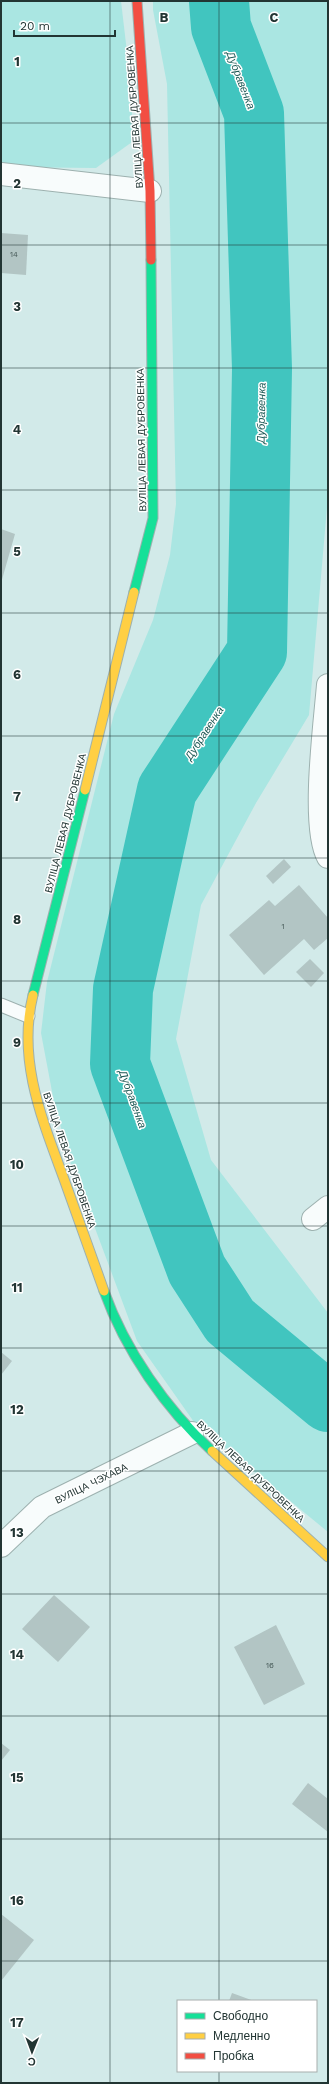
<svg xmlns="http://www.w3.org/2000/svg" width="329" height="2084" font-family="'Work Sans',sans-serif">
<rect width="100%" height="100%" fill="#d2eae9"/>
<!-- green -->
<g fill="#aae6e2">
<path d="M1,1H121L132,95V142L96,168L1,167Z"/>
<path d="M153,1H328V496L309,715L256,803L201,905L176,1039L211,1160L328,1313V1532L194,1422L137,1341L70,1161L54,1102L41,1033L47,982L114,714L153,620L170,555L176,504L167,84L153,10Z"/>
</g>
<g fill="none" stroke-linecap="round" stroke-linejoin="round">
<!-- river -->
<path stroke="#41c5bf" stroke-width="60" d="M219,1L221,27L254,113L262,369L257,652L167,790L123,989L120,1064L197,1270L230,1321L328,1402"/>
</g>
<!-- building -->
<g fill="#b2c5c4">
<path d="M1,233L28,235L26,275L1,273Z"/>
<path d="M1,529L15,534L1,583Z"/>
<path d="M284,859L291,867L273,884L266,876Z"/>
<path d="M299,885L328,918V938L314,950L304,939L264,975L229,935L269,900L275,906Z"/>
<path d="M310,959L324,973L311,987L296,972Z"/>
<path d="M1,1352L12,1361L1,1375Z"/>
<path d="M54,1595L90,1627L58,1662L22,1629Z"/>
<path d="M276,1625L305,1684L264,1705L234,1647Z"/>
<path d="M1,1743L10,1750L1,1761Z"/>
<path d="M308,1783L328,1799V1832L292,1804Z"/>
<path d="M1,1914L34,1940L1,1981Z"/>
<path d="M232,1993L254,2001H229Z"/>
</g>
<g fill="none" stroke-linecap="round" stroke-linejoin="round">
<defs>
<path id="lane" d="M1,1005L28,1016"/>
<g id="street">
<path d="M1,174L150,191"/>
<path d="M328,685C325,722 311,827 328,857"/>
<path d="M313,1219L328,1207"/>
<path d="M1,1546L42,1507L192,1433"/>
</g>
<g id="fast">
<path d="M134,592L153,518L151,260"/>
<path d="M33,995L85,790"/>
<path d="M104,1291C125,1350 166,1409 212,1451"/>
</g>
<g id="slow">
<path d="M85,790L134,592"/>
<path d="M33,995C17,1060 42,1119 64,1179C77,1216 91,1254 104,1291"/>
<path d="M212,1451L328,1557"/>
</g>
<path id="jam" d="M137,1L150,191L151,260"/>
</defs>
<!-- lane casing -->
<use href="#lane" stroke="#9db1af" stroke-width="15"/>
<!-- street casing -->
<use href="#street" stroke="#9db1af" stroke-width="24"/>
<!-- fast casing -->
<use href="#fast" stroke="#9db1af" stroke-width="11"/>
<!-- slow casing -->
<use href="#slow" stroke="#9db1af" stroke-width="11"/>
<!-- jam casing -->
<use href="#jam" stroke="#9db1af" stroke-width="11"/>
<!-- lane -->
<use href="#lane" stroke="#f8fcfc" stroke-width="13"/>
<!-- street -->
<use href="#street" stroke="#f8fcfc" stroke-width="22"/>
<!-- fast -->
<use href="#fast" stroke="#16e098" stroke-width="9"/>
<!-- slow -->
<use href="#slow" stroke="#ffcf43" stroke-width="9"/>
<!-- jam -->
<use href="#jam" stroke="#f24e42" stroke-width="9"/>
</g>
<!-- grid -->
<path fill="none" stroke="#223533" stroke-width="1" stroke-opacity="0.55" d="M110,1V2083M219,1V2001M1,123H328M1,245H328M1,368H328M1,490H328M1,613H328M1,736H328M1,858H328M1,981H328M1,1103H328M1,1226H328M1,1348H328M1,1471H328M1,1594H328M1,1716H328M1,1839H328M1,1961H328M219,2071V2083"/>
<g text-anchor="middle" stroke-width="3" stroke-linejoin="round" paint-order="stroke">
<!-- number labels -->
<g font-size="8" fill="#465957">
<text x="14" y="257">14</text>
<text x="283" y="929">1</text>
<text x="270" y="1668">16</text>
</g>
<!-- street labels -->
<g font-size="10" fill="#223533" stroke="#fff">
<text transform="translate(134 117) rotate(-94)" y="4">ВУЛІЦА ЛЕВАЯ ДУБРОВЕНКА</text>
<text transform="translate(141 440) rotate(-91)" y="4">ВУЛІЦА ЛЕВАЯ ДУБРОВЕНКА</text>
<text transform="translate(65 823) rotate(-76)" y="4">ВУЛІЦА ЛЕВАЯ ДУБРОВЕНКА</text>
<text transform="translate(70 1160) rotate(71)" y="4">ВУЛІЦА ЛЕВАЯ ДУБРОВЕНКА</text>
<text transform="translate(251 1471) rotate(43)" y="4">ВУЛІЦА ЛЕВАЯ ДУБРОВЕНКА</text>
<text transform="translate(91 1483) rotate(-26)" y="4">ВУЛІЦА ЧЭХАВА</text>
</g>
<!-- water labels -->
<g font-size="11" font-style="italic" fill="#1e5955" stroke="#fff">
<text transform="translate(241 80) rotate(69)" y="4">Дубравенка</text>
<text transform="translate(261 413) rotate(-89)" y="4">Дубравенка</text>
<text transform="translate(204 733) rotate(-57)" y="4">Дубравенка</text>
<text transform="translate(133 1099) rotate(70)" y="4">Дубравенка</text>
</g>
</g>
<g font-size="13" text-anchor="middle" font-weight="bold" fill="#223533" stroke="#fff" stroke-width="3" stroke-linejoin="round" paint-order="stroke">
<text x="164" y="22">B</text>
<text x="274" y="22">C</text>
<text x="17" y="66">1</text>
<text x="17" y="188">2</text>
<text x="17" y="311">3</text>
<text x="17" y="434">4</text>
<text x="17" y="556">5</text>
<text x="17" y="679">6</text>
<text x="17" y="801">7</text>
<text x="17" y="924">8</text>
<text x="17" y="1047">9</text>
<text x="17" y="1169">10</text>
<text x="17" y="1292">11</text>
<text x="17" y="1414">12</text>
<text x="17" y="1537">13</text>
<text x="17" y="1659">14</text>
<text x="17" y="1782">15</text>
<text x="17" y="1905">16</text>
<text x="17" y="2027">17</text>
</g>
<!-- border -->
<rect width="329" height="2084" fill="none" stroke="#223533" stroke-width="4"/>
<!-- legend -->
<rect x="177" y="2000" width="140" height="72" fill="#ffffff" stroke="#a7aead"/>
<rect x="185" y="2013" width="20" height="6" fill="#16e098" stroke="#a7aead"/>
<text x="213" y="2020" font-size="12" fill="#223533">Свободно</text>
<rect x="185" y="2033" width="20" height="6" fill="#ffcf43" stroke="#a7aead"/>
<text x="213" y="2040" font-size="12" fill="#223533">Медленно</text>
<rect x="185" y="2053" width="20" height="6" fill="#f24e42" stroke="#a7aead"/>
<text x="213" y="2060" font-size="12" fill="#223533">Пробка</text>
<!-- north arrow -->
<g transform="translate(32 2052) rotate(181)" stroke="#ffffff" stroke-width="3" paint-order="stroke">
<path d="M0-3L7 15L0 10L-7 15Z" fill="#223533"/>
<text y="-6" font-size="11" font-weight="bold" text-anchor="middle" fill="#223533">С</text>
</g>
<!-- scale -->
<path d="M14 30v6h101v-6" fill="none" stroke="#223533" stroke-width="2"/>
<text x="20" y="30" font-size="12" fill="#223533" stroke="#ffffff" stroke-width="3" paint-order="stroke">20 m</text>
</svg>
